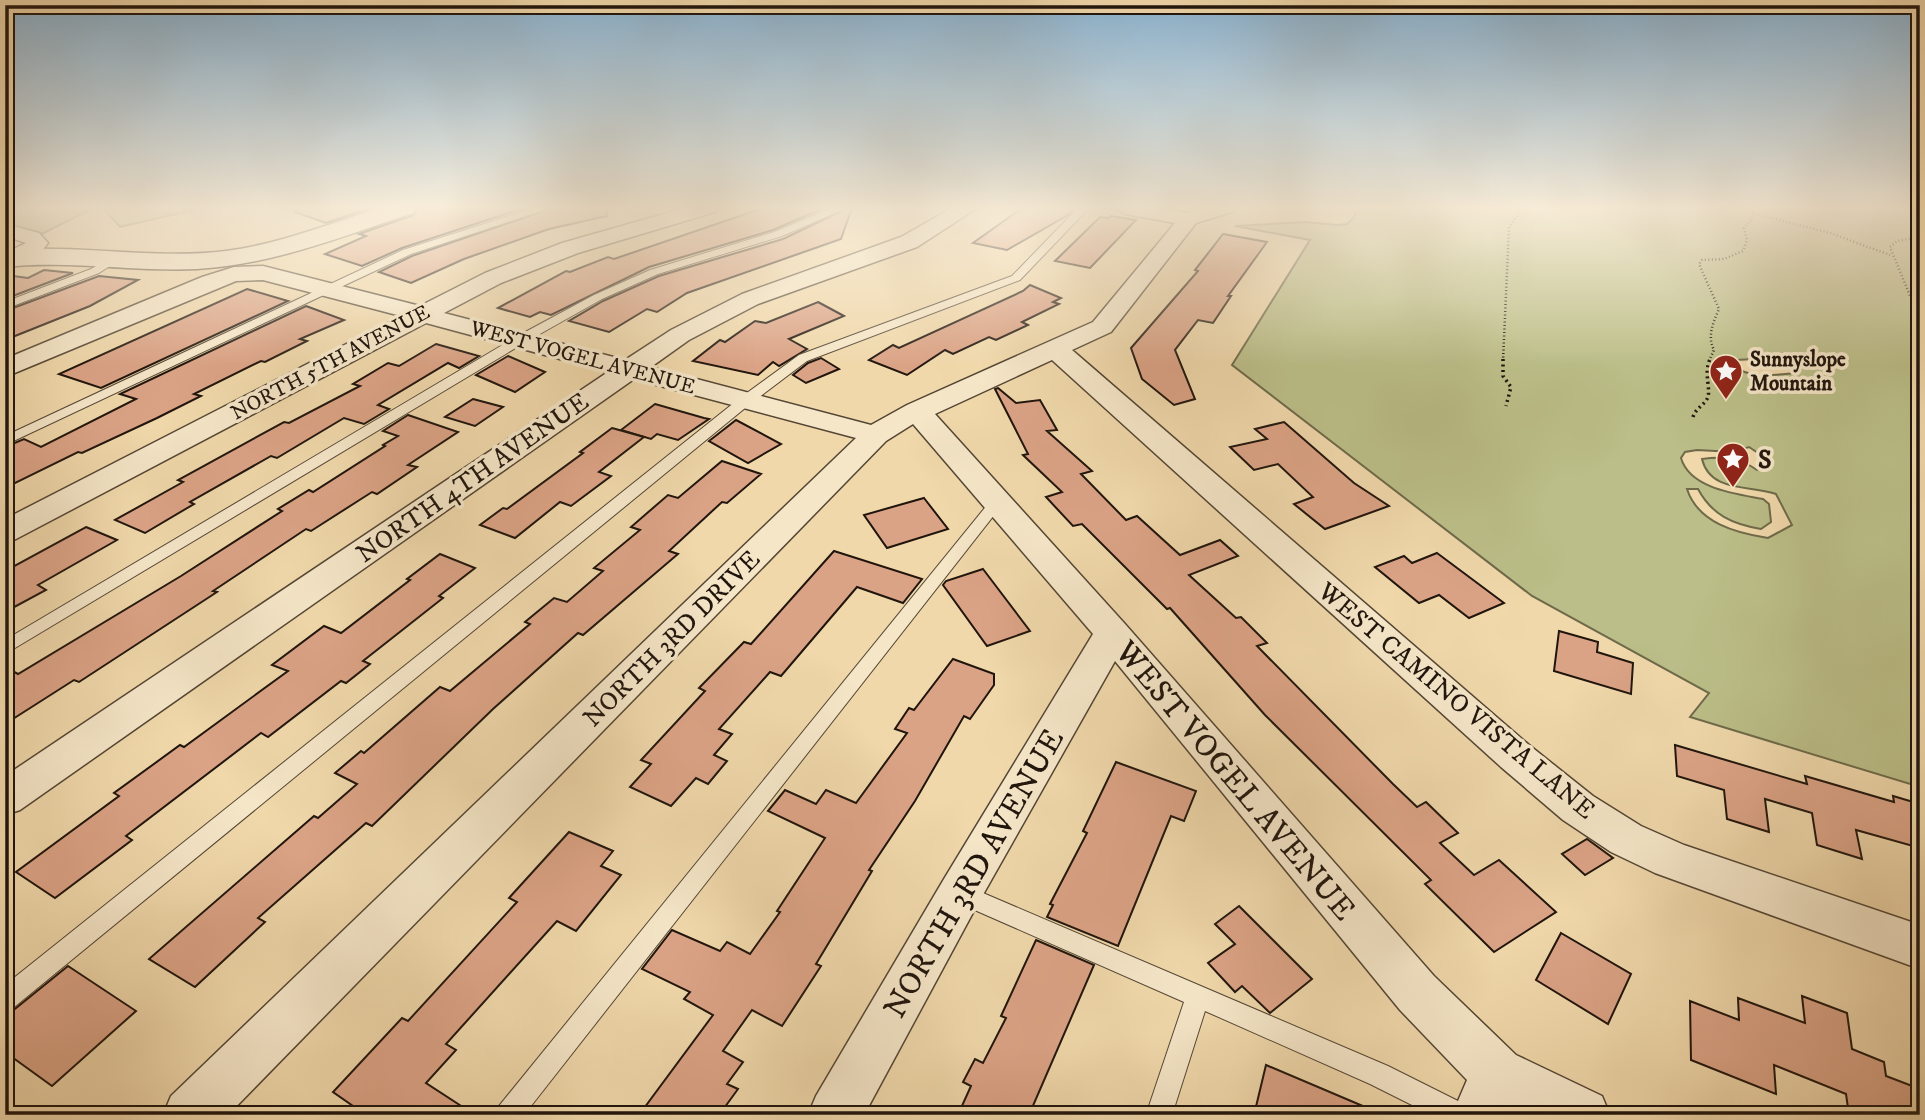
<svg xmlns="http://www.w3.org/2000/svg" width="1925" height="1120" font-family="'IM FELL DW Pica',serif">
<rect width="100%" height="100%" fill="#f0d8ab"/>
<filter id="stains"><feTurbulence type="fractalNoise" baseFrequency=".00286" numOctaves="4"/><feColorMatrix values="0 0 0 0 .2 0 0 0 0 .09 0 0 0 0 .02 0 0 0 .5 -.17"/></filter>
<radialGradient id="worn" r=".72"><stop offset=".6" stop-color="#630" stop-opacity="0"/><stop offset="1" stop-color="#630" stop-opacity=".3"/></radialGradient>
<!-- green -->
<g fill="#bbbe88" stroke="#6e6a4a" stroke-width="2" fill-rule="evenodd">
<path d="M5,208H85L87,211L42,234L5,223Z"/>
<path d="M103,208H202L120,227Z"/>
<path d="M1357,208H1920V787L1690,717L1709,693L1532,596L1232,365L1310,240L1235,226L1306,222L1337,225L1347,224L1354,217ZM1737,360C1757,359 1785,355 1802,368L1797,373C1780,374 1747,380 1734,365ZM1749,447L1770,461L1767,467L1757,470C1740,458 1723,456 1702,459C1710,493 1751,485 1776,494L1792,525L1768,538C1736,533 1698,523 1687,489H1698C1712,515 1732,524 1761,529L1771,522L1769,504L1763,499C1737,494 1690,489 1681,458L1685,452L1697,450L1734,452Z"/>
</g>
<!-- building -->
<g fill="#dba386" stroke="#20150d" stroke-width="2">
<path d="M296,208H370L326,223L295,212Z"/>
<path d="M418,208H524L402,248L362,266L325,254L366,236L359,234L414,215Z"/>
<path d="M552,208H606L607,216L549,229L464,259L411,283L379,272L412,256Z"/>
<path d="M763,208H824L773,230L649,267L551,315L540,312L530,317L498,308L566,271L570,272L608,257L614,259Z"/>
<path d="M848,208H852L841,239L687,293L657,312L647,309L609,332L569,321L603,301L659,276L783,239Z"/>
<path d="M1022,208H1074L1068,215L1007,250L973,243Z"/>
<path d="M1111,216L1136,220L1090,268L1055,261L1100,217L1109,218Z"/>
<path d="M1223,234L1267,242L1228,296H1231L1213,323L1198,320L1175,350L1195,399L1174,405L1142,379L1131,348L1198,271L1195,270Z"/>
<path d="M44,270L73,273L5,299V275L28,278Z"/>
<path d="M99,276L138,280L90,306L5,340V311Z"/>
<path d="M1030,285L1061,298L1053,302L1059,304L1022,322L1028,325L996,340L989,337L953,354L945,350L907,375L869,360L893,345L899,348L1023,291Z"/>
<path d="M247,289L288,301L101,388L59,374Z"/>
<path d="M818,302L844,316L789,339L807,349L779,366L773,362L758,375L693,361L720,340L725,342L755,321L766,323Z"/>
<path d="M306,306L344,320L300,339L307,341L265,362L261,361L194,394L201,396L157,418L82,453L78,452L5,488V447L24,439L41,447L136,399L120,394Z"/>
<path d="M436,344L479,356L459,368L448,363L378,405L389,409L364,424L344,418L277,458L271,456L190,502L194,504L145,533L115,520L183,482L178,480L284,422L289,423L360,386L353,384L388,363L399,366Z"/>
<path d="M508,356L545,372L515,392L476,375Z"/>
<path d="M821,358L839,369L806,383L793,375L808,363Z"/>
<path d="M998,388L1016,403L1040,400L1057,430L1047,431L1092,471L1081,474L1126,520L1137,516L1180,555L1220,540L1238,556L1189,575L1236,618L1241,617L1267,643L1257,646L1393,784L1417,807L1426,802L1458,833L1440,843L1474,875L1499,860L1556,912L1494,952L1425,884L1431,880L1265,715L1170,608L1167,609L1082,524L1073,526L1046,497L1062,492L1023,455L1028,454L995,389Z"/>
<path d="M473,399L503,407L475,426L445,417Z"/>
<path d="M655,404L704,418L709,419L678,440L657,434L651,439L621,430Z"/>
<path d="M408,415L458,432L408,465L417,467L377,494L372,492L311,531L306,529L213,591L217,592L79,682L74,680L5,724V667L18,674L181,576L282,511L278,509L309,490L313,492L385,446L383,445L398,436L383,431Z"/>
<path d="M736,420L781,444L748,463L709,441Z"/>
<path d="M1284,422L1354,483L1389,506L1325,529L1294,504L1313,497L1278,464L1254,470L1230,447L1267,439L1255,429Z"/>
<path d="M612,428L644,437L599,472L611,476L571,506L560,502L515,538L480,525L503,508L507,509L583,453L580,452Z"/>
<path d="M722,461L761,474L727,503L722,502L669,551L678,554L583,635L578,633L493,709L372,826L366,823L258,918L265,922L195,987L149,959L314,816L318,818L357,784L335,773L361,751L364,753L440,687L450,691L530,624L525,622L554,598L567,602L603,571L594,568L640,530L631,527L668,495L678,498Z"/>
<path d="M924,498L948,529L887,548L864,515Z"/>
<path d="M86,527L117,540L38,585L46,590L5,612V571Z"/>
<path d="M834,551L922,579L903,603L857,587L781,676L770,672L719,729L732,734L714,755L727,761L708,784L696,778L671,806L630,787L651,764L641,760L705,691L699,688L744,642L751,644Z"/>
<path d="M1437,553L1504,603L1469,618L1439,595L1419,603L1375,567L1404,556L1412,563Z"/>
<path d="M440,554L475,568L439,596L443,598L363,661L370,664L346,683L341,681L268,737L261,733L126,836L132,840L55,898L16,872L119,796L114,793L180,745L184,747L288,671L272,665L324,626L341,633L410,580L407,579Z"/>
<path d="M983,569L1030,631L987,646L943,585L946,581Z"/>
<path d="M1559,631L1598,642L1597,652L1633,663L1631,694L1554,671Z"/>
<path d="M953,659L994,674V685L970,719L964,716L915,801L869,870L872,871L816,964L821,966L782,1026L752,1010L723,1051L743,1062L727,1084L738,1089L722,1111L715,1107L710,1115H639L713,1015L684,999L690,992L642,969L672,930L720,951L727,942L750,954L780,912L777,911L825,838L768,811L785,790L816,804L826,790L856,803L907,733L895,729L909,708L914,710Z"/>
<path d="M1675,745L1807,784L1805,776L1894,802L1893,796L1920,804V848L1856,830L1862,859L1817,845L1812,813L1765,799L1769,832L1727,819L1724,790L1677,776Z"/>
<path d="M1116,762L1196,791L1184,821L1171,816L1118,946L1047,917L1053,905L1050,904L1087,833L1083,831Z"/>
<path d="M569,832L613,851L601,866L621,875L576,931L557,921L446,1044L456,1050L426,1083L475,1115H366L333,1092L402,1018L408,1021L517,902L509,898Z"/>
<path d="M1587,839L1613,858L1585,875L1562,854Z"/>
<path d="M1239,906L1312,979L1270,1013L1242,986L1235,992L1208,963L1235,944L1215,924Z"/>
<path d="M1561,933L1631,974L1608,1024L1536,980Z"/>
<path d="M1036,940L1094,965L1029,1115H974L961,1108L971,1086L963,1082L975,1059L983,1063L1006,1018L1001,1016Z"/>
<path d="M68,966L136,1011L52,1086L5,1052V1017Z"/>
<path d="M1802,996L1847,1013L1852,1049L1884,1062L1886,1076L1920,1089V1115H1849L1846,1094L1774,1065L1776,1094L1691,1060L1690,1001L1739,1020L1738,998L1805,1023Z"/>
<path d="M1266,1065L1384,1115H1254Z"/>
</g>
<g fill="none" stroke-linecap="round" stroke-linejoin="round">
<defs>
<g id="service">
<path d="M534,208H550L411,254L5,445V436L403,250Z"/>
<path d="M832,208H846L782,236L658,274L602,299L524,343L5,654V640L516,337L594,295L650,270L774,232Z"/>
<path d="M1078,208H1089L1020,280L807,361L750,404L13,1008L5,1011V985L740,398L799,355L1012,276Z"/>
<path d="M112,257L117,260L116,262L99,273L5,309V302L91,269Z"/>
<path d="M997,498L1002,499L1004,502L1002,505L524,1115H495L499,1106L992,499Z"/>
<path d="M962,884L1388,1066L1468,1106L1472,1115H1432L1370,1084L1205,1011L1172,1115H1146L1184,1002L954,901L951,894L954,887Z"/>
</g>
<g id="minor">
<path d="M685,208H718L715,212L578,253L501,283L444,313L625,360L671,330L742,294L901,237L952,208H977L917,247L758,304L689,340L651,367L871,425L907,405L1093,322L1175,223L1125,214L1115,208H1161L1186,213L1202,208H1235L1232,212L1196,223L1111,332L1072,350L1529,745L1593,796L1641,826L1684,845L1920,925V969L1655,873L1611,852L1563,820L1501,767L1052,360L935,414L1125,624L1434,976L1516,1055L1602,1096L1610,1115H1524L1509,1107L1506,1115H1452L1467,1080L1400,1010L1115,661L976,907L864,1115H808L816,1096L944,879L1093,634L913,424L886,441L228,1115H163L171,1096L856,438L634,379L20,810L5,815V776L608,372L426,323L16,539L5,542V519L401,316L263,280L236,281L5,377V359L202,277L234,267L263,266L420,306L485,273L562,243Z"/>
<path d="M5,224L39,233L48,243C39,256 22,267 5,263V253L26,243L5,236Z"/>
</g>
<path id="tertiary" d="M380,208H416L413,213C343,236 272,265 197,269C133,272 69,260 5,267V251L29,249C95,247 161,259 226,251C279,244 329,224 380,208Z"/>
</defs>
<!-- service casing -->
<use href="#service" stroke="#544634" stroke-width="2"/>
<!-- minor casing -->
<use href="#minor" stroke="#544634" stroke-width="3"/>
<!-- tertiary casing -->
<use href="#tertiary" stroke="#544634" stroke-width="3"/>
<!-- path-far1 -->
<g stroke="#20150d" stroke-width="2.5" stroke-dasharray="1 2.5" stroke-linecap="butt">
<path d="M1747,208L1756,214L1830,233L1890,255"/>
<path d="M1920,237L1897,241L1890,247L1920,320"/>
<path d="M1503,361L1509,227L1523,208"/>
<path d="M1709,361L1714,350C1707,336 1713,323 1719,309L1699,264L1702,260L1724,259L1743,251L1747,240L1744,228L1752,219L1753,213"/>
</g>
<!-- path -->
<g stroke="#20150d" stroke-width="3.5" stroke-dasharray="2 3.5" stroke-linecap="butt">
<path d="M1503,359V376L1511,387L1506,406"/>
<path d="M1693,417C1696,408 1703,406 1707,399C1712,390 1703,375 1710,359"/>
</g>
<!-- service -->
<use href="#service" fill="#f5e6c8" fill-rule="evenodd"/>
<!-- minor -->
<use href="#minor" fill="#f5e6c8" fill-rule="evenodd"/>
<!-- tertiary -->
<use href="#tertiary" fill="#f5e6c8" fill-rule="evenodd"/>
</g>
<!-- sky -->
<linearGradient id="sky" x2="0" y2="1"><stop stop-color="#8bb5d4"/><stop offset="0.57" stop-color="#f8edd9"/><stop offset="1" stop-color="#f8edd9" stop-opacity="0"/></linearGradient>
<rect width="1925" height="365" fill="url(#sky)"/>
<!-- icons -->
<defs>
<symbol id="sight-pin" viewBox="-11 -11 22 30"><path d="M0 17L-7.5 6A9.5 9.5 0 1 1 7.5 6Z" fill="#8f2418" stroke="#f5e6c8"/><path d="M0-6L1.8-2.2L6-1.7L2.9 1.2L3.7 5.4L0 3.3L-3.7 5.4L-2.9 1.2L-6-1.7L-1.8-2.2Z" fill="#fff"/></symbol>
</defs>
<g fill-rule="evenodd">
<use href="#sight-pin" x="1707" y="352" width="38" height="52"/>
<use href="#sight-pin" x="1714" y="440" width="38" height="52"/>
</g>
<g text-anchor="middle" stroke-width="7" stroke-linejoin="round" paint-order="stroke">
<!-- far-street labels -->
<g font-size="21" fill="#20150d" stroke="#f5e6c8">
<text transform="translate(583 357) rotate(15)" y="7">WEST VOGEL AVENUE</text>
<text transform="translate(330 362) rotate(-28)" y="7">NORTH 5TH AVENUE</text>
</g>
<!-- far-poi labels -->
<g font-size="21" font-weight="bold" fill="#20150d" stroke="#f5e6c8" text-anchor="start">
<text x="1750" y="366">Sunnyslope<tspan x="1750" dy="24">Mountain</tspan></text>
</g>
<!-- poi labels -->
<g font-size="26" font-weight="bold" fill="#20150d" stroke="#f5e6c8" text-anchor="start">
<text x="1758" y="468">S</text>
</g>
<!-- street labels -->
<g font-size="26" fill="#20150d" stroke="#f5e6c8">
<text transform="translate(472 477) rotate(-35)" y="9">NORTH 4TH AVENUE</text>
<text transform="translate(671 638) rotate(-45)" y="9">NORTH 3RD DRIVE</text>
<text transform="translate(1457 700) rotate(40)" y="9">WEST CAMINO VISTA LANE</text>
</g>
<!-- near-street labels -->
<g font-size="32" fill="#20150d" stroke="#f5e6c8">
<text transform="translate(1236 780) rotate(50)" y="11">WEST VOGEL AVENUE</text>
<text transform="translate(973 873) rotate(-60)" y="11">NORTH 3RD AVENUE</text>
</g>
</g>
<!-- margin -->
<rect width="1925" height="1120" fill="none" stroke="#f0d8ab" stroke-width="28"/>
<rect x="7" y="7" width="1911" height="1106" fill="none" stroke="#20150d" stroke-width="3.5"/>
<rect x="14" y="14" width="1897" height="1092" fill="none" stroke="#20150d" stroke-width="2"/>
<rect width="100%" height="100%" filter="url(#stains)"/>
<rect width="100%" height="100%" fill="url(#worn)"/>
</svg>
